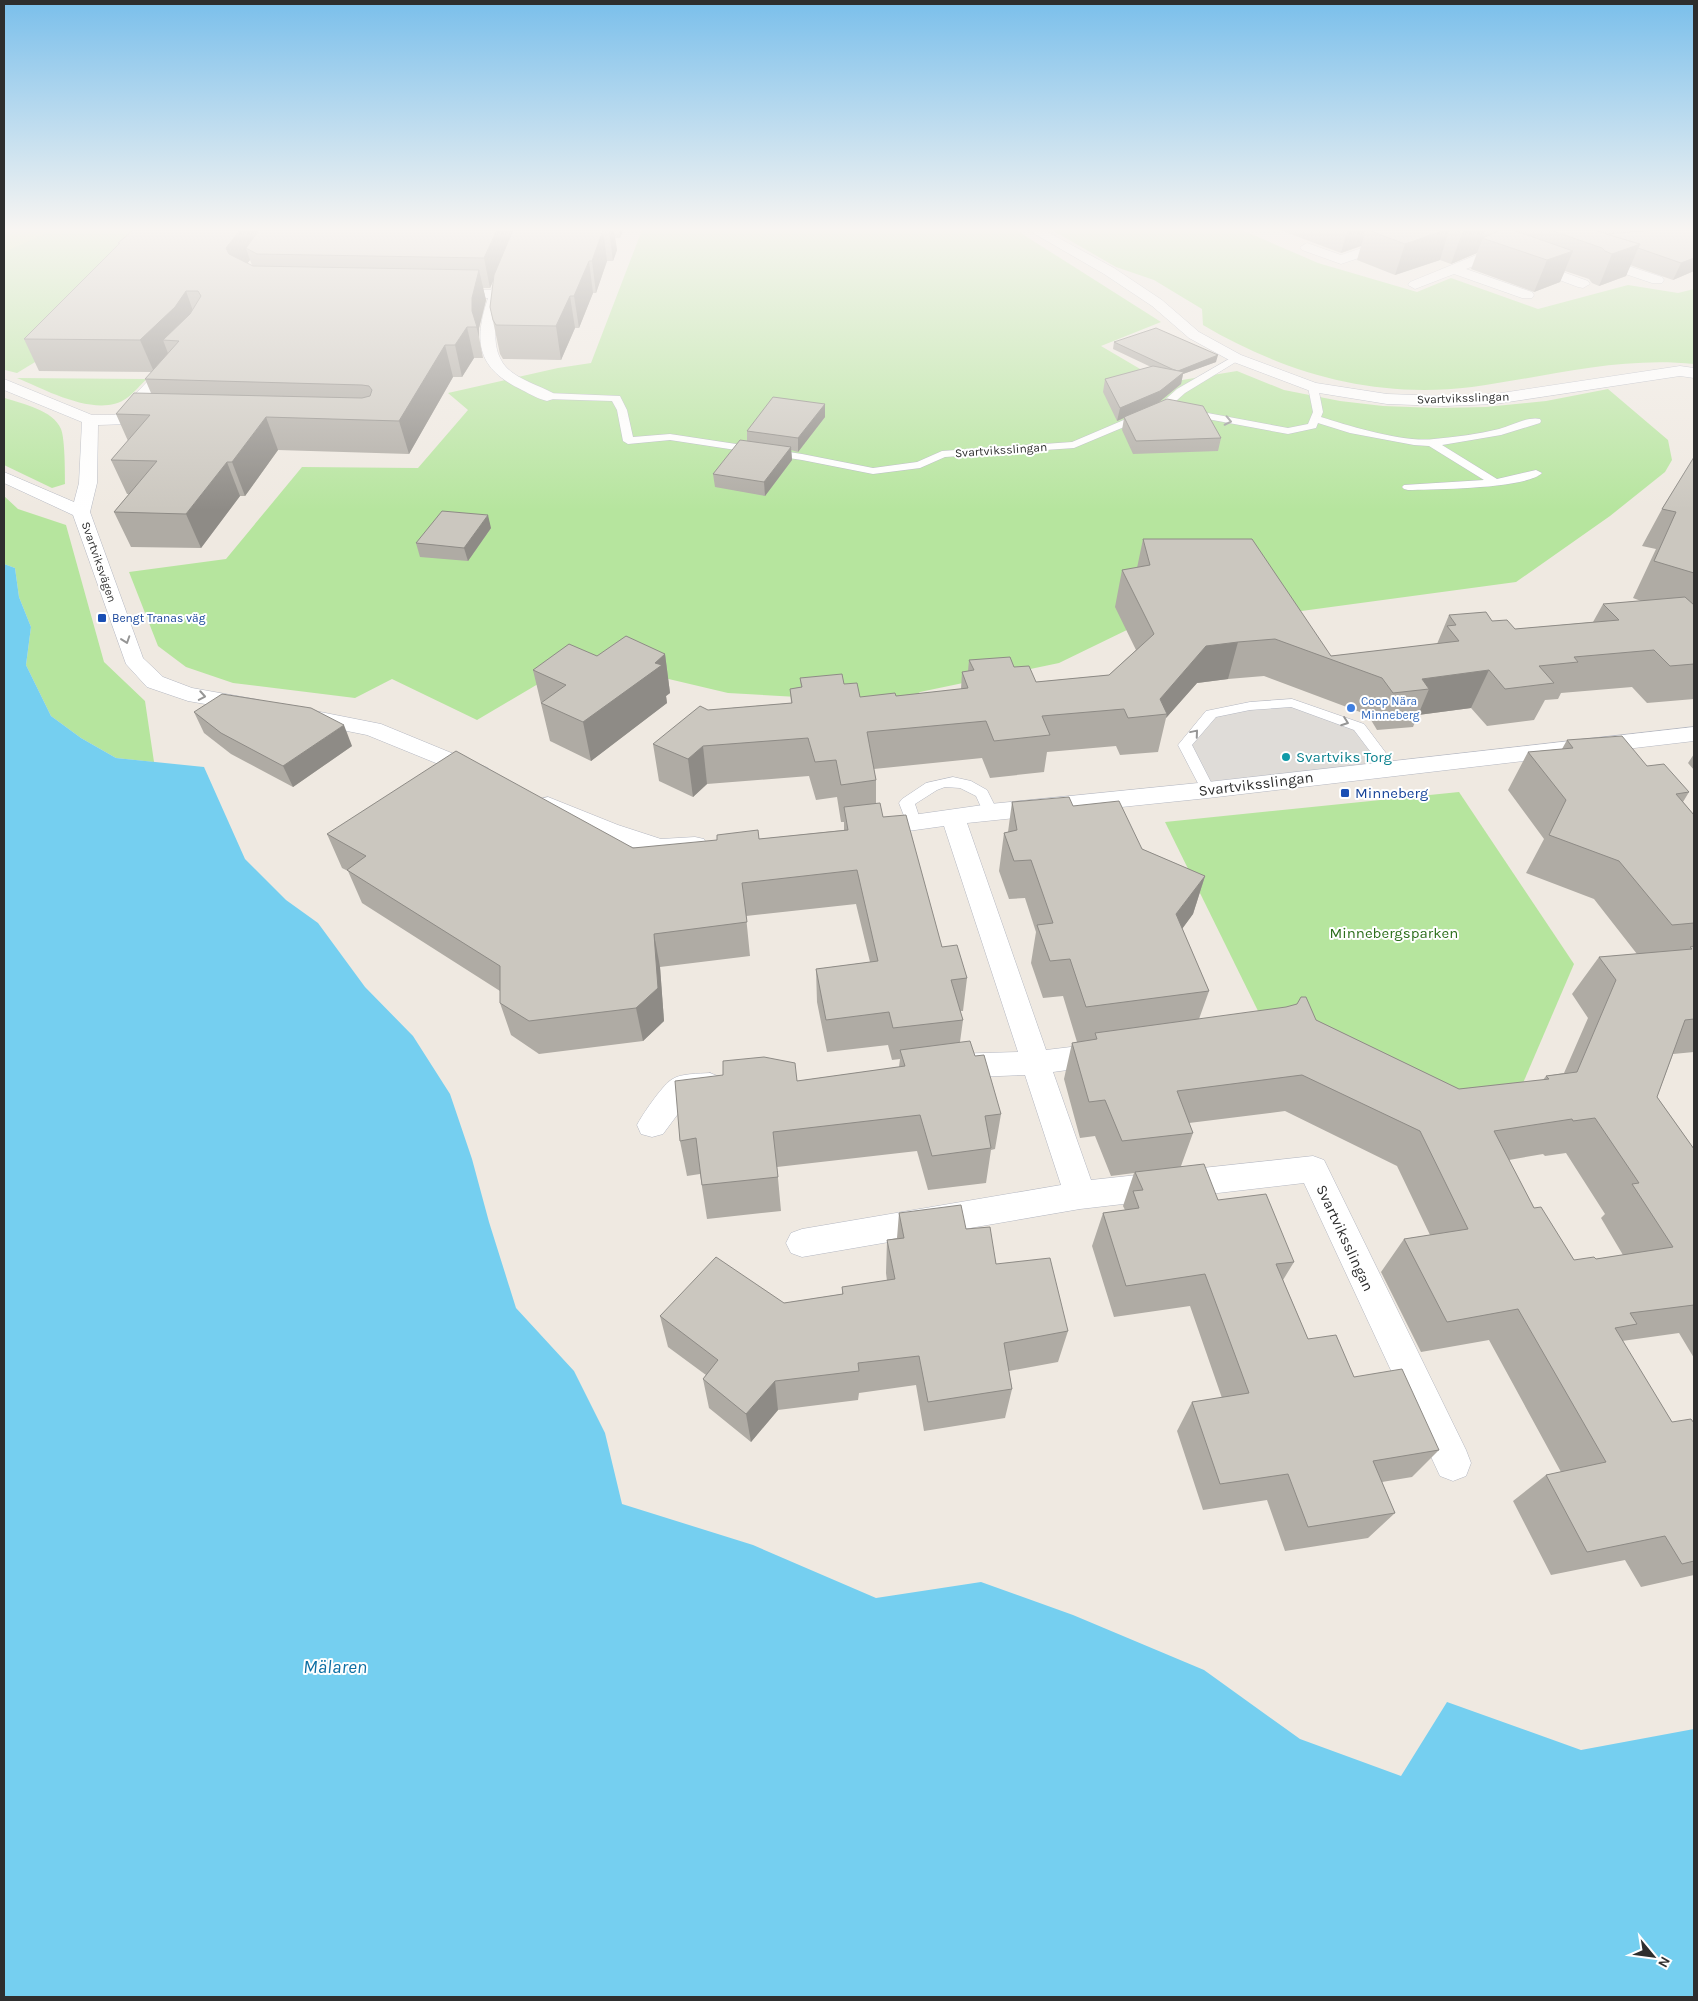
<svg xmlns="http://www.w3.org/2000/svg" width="1698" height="2001" font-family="Karla,sans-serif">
<rect width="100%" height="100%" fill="#efe9e1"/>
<!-- green -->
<g fill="#b6e59e">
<path d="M4,230H147L45,356L17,373L5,370L4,371Z"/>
<path d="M642,230H1016L1161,322L1101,346L1164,383L1237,371L1284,390L1340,401L1383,406L1437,408L1486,407L1546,401L1608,389L1668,440L1672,460L1665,472L1610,516L1516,582L1212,623L1131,628L1059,663L920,692L905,703L728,693L639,672L565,668L477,720L392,679L355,698L233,683L186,667L158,646L129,572L226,559L302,467L418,468L468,410L448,393L558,368L591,363Z"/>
<path d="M1052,230H1242L1318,263L1417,292L1451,278L1538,309L1628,285L1678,293L1694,289V364C1619,356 1546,377 1472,387C1375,399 1286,374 1203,325L1202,309L1154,280L1116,267Z"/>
<path d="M17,378L147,379C140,385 134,393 127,398C98,419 46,390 17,378Z"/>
<path d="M5,398C23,404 53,410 61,429C65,439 65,472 65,484L52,488L4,465Z"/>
<path d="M4,496L18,509L66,525L104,662L145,701L154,762L116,758L81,738L51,716L26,665L31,627L19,597L15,568L4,564Z"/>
<path d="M1459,792L1574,964L1520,1090L1433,1098L1260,1015L1165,822Z"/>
</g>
<!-- pitch -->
<path fill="#c9ec9a" d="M4,230H50L52,231L4,252Z"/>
<!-- plaza -->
<path fill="#dfdcd8" d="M1292,703L1359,727L1390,768L1208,790L1185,745L1211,714Z"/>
<!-- water -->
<path fill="#75cff0" d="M4,564L15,568L19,597L31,627L26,665L51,716L81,738L116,758L204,767L245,859L286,900L318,923L365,987L413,1036L450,1094L472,1159L489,1222L516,1308L574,1371L605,1433L622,1504L753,1545L876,1598L981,1582L1073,1615L1204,1670L1300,1739L1401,1776L1447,1702L1581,1750L1694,1729V1997H4Z"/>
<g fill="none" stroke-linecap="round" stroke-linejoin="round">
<defs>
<g id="service">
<path d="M1236,355L1241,358L1239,360L1185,393L1167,409L1074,448L945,457L920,468L873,474L802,460L670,440L628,444L623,441L617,410L612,401L547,399L542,396L547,393L620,396L627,410L633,437L670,434L802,454L873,468L917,462L942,451L1072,442L1159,405L1177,389Z"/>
<path d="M1313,384L1318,387L1323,412L1321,417C1349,426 1405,443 1434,439C1456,437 1478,434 1499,429C1511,426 1528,416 1540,419L1541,421L1540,423L1501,435L1442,445L1497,479L1536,470L1542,473C1526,489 1434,489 1408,490L1404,489L1402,487L1404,485L1484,480L1429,446L1414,445L1350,433L1318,423L1316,428L1288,434L1186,415L1181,412L1186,409L1288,428L1308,424L1313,412L1308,387Z"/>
<path d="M1292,699L1364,724L1395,765L1397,768L1395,771H1385L1354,730L1291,707L1250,710L1216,717L1192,745L1215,790L1213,793H1203L1178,745L1206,711L1250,702Z"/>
<path d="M953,777L971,781L987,790L998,812L995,816H985L976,796L960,788L945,787L937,790L915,804L921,822L918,826L913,827L908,826L899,803L902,799L926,783Z"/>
</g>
<g id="minor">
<path d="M516,230H529C515,263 477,335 506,367C517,379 538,385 553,393L555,396L553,399L547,401C538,399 530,394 522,390C478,369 473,343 488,298H447L442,297L440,294L442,291L447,290H491Z"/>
<path d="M1028,230H1044L1114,268L1162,300L1199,332L1241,355L1316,383L1387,394L1444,396L1495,394L1680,366L1694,368V378L1680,376L1495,404L1444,406L1387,404L1313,392L1231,361L1189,338L1152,306L1104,274Z"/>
<path d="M1415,230H1434L1433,233L1341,264L1302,250L1300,247L1307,243L1341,255Z"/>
<path d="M1509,247L1514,248L1516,251L1514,254L1498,256L1466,269L1532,292L1534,295L1532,298H1522L1454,274L1415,289L1408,285L1410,282L1491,249Z"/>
<path d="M1592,254L1662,277L1664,280L1662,283H1652L1587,261L1585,258Z"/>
<path d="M1527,259L1588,281L1590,284L1583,288L1578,287L1522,266L1520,263Z"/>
<path d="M175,356L180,358L183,361L180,364L134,414L159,415L161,419L159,423L98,425L97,483L90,512L143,658L163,677L192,688L259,700L262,705L259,710L251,712L188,701L147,687L126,664L73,515L4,483V472L74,502L79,483L82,422L4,390V379L92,415H115L170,358Z"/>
<path d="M300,708L381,724L488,768L492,773L488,778L480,781L367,735L292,720L289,715L292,710Z"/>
<path d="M1694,727V741L1208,798L967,823L1046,1050L1104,1043L1114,1046L1118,1054L1114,1062L1104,1065L1053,1072L1091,1180L1313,1156L1324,1160L1466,1450L1471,1463L1466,1476L1453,1481L1440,1476L1304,1183L1080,1209L802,1257L791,1253L786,1243L791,1233L802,1229L1061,1185L1025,1075L950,1078L940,1074L936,1066L940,1058L950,1054L1018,1052L944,826L872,836L863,834L860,828L863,822L990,804L1208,782Z"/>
<path d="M548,797L618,825L661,839L695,837L704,839L707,845L704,851C688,855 668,857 652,853L600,837L540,811L536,805L540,799Z"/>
<path d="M710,1073L720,1077L725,1085L720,1093L710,1097L689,1099L663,1134L652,1137L641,1134L637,1125C642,1115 662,1086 671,1080C680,1073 699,1074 710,1073Z"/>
</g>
</defs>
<!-- service casing -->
<use href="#service" stroke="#b4b7c1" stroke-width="1"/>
<!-- minor casing -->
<use href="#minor" stroke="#b4b7c1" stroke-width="1"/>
<!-- service -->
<use href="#service" fill="#fff" fill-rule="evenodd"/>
<!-- minor -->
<use href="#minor" fill="#fff" fill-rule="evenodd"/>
</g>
<!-- wall -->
<g fill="#afaba4" fill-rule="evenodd">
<path d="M133,230H623L620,238H615L617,250L613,261H607L596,293H593L579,328H575L561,360L503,359L500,354L490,307L494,279L490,288H483L486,300L479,328V337L483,358H474L462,377H453L409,454L278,450L245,496H240L201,548L131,547L114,512L129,494H127L111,460L128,441L116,414L151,393L145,379L152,372L39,371L24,339L119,244L118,243ZM250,260L252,265L247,263Z"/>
<path d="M1280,230H1694V271L1673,280L1630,265L1626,276L1599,286L1592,283L1589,279L1565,271L1560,282L1534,292L1471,269L1477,253L1451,264L1440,260L1395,275L1357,260L1361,246L1341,253Z"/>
<path d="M1114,342L1216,362L1183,374L1181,384L1159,402L1221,438L1218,451L1133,454L1122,430L1124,418L1117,421L1103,392L1105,379L1151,367L1113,349Z"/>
<path d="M825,404V417L798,452L791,450L792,460L765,496L715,487L713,474L747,441V431Z"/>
<path d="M1694,457V699L1647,703L1632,687L1561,693L1558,699L1545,700L1534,720L1487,726L1471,708L1418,715L1413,727L1377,730L1368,715L1264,676L1228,679L1197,683L1166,718L1158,752L1120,755L1116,746L1047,752L1044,772L990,778L982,758L874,769L876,780V803L942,947L967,978L963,1011H960L963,1020L960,1042L975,1056L1001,1114L995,1149L991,1150L986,1183L928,1190L917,1151L777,1167L781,1211L707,1219L700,1174L687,1176L680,1141L797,1081L899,1067L900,1059L892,1060L888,1045L827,1052L817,1002L816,969L870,962L856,904L746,916L750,956L660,967L664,1021L643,1041L539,1054L511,1035L500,1003V991L362,903L348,871L342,868L327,834L633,848L759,839L844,830V822H841L837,797L816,800L809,776L707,784L693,797L659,781L653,744L708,710L791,703L790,689L801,687L800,678L844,684L860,697L896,696L961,689L962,672L968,671L969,660L1014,667L1036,682L1109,675L1136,650L1115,607L1122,570L1137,568L1143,539L1331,656L1437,644L1449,615L1492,621L1515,629L1593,622L1603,604L1641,601L1633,598L1656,549L1642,546L1662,509Z"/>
<path d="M491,528L468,561L420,557L416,543Z"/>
<path d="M665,654L670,693L666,696L667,703L591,761L550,741L533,670L597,656Z"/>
<path d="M194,712L352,746L293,787L231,754L204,733Z"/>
<path d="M1567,740L1647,766L1689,792L1683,802L1694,815V1052L1673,1054L1657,1097L1694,1149V1358L1679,1333L1622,1341L1672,1422L1694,1423V1575L1641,1587L1625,1560L1551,1575L1513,1501L1546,1475L1561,1472L1489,1340L1421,1352L1381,1272L1404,1239L1430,1235L1397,1166L1285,1111L1189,1123L1193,1133L1181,1166L1218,1200L1294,1262L1283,1280L1308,1339L1354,1377L1439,1450L1412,1477L1382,1482L1395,1513L1368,1538L1285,1551L1267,1500L1203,1510L1177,1431L1192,1402L1222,1398L1190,1306L1114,1317L1092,1246L1103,1213L1125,1210L1123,1206L1134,1173L1111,1176L1095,1136L1080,1138L1064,1079L1072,1043L1077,1042L1063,996L1043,998L1031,963L1036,932L1025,898L1009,899L999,871L1004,833L1008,832L1012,802L1073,806L1142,849L1205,876L1193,914L1182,929L1209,991L1199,1019L1316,1020L1459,1089L1543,1080L1546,1076L1564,1073L1588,1018L1572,994L1599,957L1637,954L1594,899L1526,873L1544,839L1508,790L1528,752L1562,749ZM1566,1153L1605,1214L1601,1218L1623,1255L1596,1259L1574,1260L1534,1208L1509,1160L1543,1154L1545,1156Z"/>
<path d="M1694,754V770L1688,763Z"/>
<path d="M899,1213L966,1229L996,1264L1068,1331L1058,1362L1009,1371L1012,1389L1005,1418L924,1431L916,1385L859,1393L858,1400L778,1410L751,1442L709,1408L703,1379L706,1375L668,1347L660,1316L784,1303L842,1294V1287L887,1281L886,1273L887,1240L897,1238Z"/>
</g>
<!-- shaded-wall -->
<g fill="#8e8b86">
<path d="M240,230H272L246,248L250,260L236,278L226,248Z"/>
<path d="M497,230H515L490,288L484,258Z"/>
<path d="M603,230L607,261L596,293L592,261Z"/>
<path d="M609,230H614L617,250L613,261Z"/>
<path d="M619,230H623L620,238Z"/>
<path d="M1347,230H1366L1361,246L1341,253Z"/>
<path d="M1445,230H1449L1440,260L1395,275L1405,244Z"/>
<path d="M1468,230H1486L1477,253L1451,264L1462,233Z"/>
<path d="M1640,244L1626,276L1599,286L1612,254Z"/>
<path d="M1573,251L1560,282L1534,292L1547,260Z"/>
<path d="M1694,258V271L1673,280L1681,263Z"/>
<path d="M589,261L593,293L579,328L574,296Z"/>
<path d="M479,270L486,300L479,328V337L472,311V298Z"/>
<path d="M186,291L197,322L179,341L163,340L169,356L154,372L140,340Z"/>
<path d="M570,296L575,328L561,360L556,326Z"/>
<path d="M467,327L474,358L462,377L455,345Z"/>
<path d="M445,345L453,377L409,454L399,421Z"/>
<path d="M1218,355L1216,362L1183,374L1181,384L1158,403L1117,421L1120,408L1176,371Z"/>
<path d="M825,404V417L798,452V438Z"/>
<path d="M266,417L278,450L245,496L232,462Z"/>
<path d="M791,447L792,460L765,496L764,482Z"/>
<path d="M227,462L240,496L201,548L186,514Z"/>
<path d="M488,515L491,528L468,561L464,548Z"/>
<path d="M1238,642L1228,679L1197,683L1166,718L1167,714L1160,699L1206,646Z"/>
<path d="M665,654L670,693L666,696L667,703L591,761L583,722Z"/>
<path d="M1489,670L1471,708L1418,715L1429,689L1422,679Z"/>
<path d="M344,725L352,746L293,787L283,766Z"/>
<path d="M703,746L707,784L693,797L688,759Z"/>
<path d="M1205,876L1193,914L1165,952L1176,914Z"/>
<path d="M654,934L660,967L664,1021L643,1041L636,1008Z"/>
<path d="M775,1381L778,1410L751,1442L746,1414Z"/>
</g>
<!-- building -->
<g fill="#cbc7bf" stroke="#8e8b86" fill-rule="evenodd">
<path d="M133,230H240L226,248L229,254L253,266L479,270L472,298V311L477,327H467L455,345H445L399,421L266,417L232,462H227L186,514L114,512L157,461L111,460L150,415L116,414L134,393L362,398L370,396L372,390L369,386L362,385L145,379L179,341L163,340L190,314L201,296L198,291H186L175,307L140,340L24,339L120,243H118Z"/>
<path d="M259,230H497L484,258L257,254L246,248Z"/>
<path d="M513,230H603L592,261H589L574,296H570L556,326L496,325L493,320L490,307L494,275Z"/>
<path d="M1368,230H1445L1405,244Z"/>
<path d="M1455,230H1468L1462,233Z"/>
<path d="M1501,230H1513L1573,251L1547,260L1482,238Z"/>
<path d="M1550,230H1594L1640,244L1612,254L1605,251L1602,248Z"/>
<path d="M1658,230H1694V258L1681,263L1638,248L1640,244L1606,234Z"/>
<path d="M1156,328L1218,355L1178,371L1172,369L1114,342Z"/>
<path d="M1153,366L1184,372L1160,391L1120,408L1105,379Z"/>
<path d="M773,397L825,404L798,438L747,431Z"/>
<path d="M1167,399L1203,406L1221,438L1136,441L1124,417Z"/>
<path d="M740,440L791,447L764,482L713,474Z"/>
<path d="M1694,457V573L1654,561L1676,512L1662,509Z"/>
<path d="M442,511L488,515L464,548L416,543Z"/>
<path d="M1143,539H1252L1331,656L1459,641L1447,626L1456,625L1449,615L1486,612L1492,621L1507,620L1515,629L1619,620L1603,604L1685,597L1694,605V664L1670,666L1654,650L1574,657L1578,662L1539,666L1554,683L1505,689L1489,670L1422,679L1429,689L1393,693L1382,678L1275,639L1238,642L1206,646L1160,699L1167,714L1128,718L1124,709L1042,716L1050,735L994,741L986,721L867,732L876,780L841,785L836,760L815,762L808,738L703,746L688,759L653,744L700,706L708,710L792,703L790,689L802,687L800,678L842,674L844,684L857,683L860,697L895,693L896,696L968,688L962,672L974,670L969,660L1010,657L1014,667L1029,666L1036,682L1109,675L1154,634L1122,570L1150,565Z"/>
<path d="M626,636L665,654L655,663L662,665L583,722L541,703L566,685L533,670L569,644L597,656Z"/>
<path d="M222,694L311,708L344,725L283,766L221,733L194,712Z"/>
<path d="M1622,736L1647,766L1664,764L1689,792L1676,794L1694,815V923L1672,925L1619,861L1549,835L1566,800L1528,752L1573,748L1567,740Z"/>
<path d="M456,751L633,848L717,840V835L758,830L759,839L848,830L844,807L880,803L883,817L906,815L942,947L957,945L967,978L951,980L963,1020L893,1028L889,1012L826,1020L816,969L878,961L857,870L742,883L747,922L654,934L658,988L636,1008L529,1021L500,1003V966L347,870L366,856L327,834Z"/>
<path d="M1069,797L1073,806L1119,801L1142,849L1205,876L1176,914L1209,991L1086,1007L1070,959L1050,961L1037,925L1053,923L1031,860L1014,861L1004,833L1017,830L1012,802Z"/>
<path d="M1694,946V1019L1685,1020L1657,1097L1694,1149V1305L1630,1313L1637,1324L1615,1328L1672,1422L1691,1419L1694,1423V1561L1682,1564L1665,1536L1587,1552L1546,1475L1606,1462L1518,1309L1447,1322L1404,1239L1468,1229L1420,1131L1302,1075L1177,1091L1193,1133L1122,1141L1105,1100L1089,1102L1072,1043L1097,1039L1095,1033L1286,1007L1297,1004L1301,997H1306L1316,1020L1459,1089L1549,1079L1546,1076L1577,1072L1616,980L1599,957L1692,949L1690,947ZM1595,1118L1639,1183L1632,1184L1673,1247L1596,1259L1594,1257L1574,1260L1541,1207L1534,1208L1494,1131L1572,1119L1573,1121Z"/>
<path d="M970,1041L975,1056L984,1055L1001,1114L985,1116L991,1148L932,1156L920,1115L773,1132L778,1177L702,1185L696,1138L680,1141L675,1081L723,1075V1061L764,1057L795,1063L797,1081L905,1066L900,1050Z"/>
<path d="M1204,1164L1218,1200L1266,1194L1294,1262L1276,1264L1308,1339L1336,1335L1354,1377L1402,1369L1439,1450L1373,1461L1395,1513L1308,1527L1288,1474L1220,1484L1192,1402L1249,1393L1205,1274L1126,1286L1103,1213L1139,1208L1133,1191L1143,1190L1135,1172Z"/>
<path d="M961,1205L966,1229L990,1227L996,1264L1050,1258L1068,1331L1004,1343L1012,1389L928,1402L919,1356L858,1363L859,1371L775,1381L746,1414L703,1379L718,1360L660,1316L716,1257L784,1303L843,1294L842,1287L895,1279L887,1240L904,1238L899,1213Z"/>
</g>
<!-- one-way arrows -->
<defs><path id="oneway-chevron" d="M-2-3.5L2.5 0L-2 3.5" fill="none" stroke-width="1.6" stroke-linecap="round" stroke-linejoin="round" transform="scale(1.25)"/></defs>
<g stroke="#969696">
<use href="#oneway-chevron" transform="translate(1228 421) rotate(12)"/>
<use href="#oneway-chevron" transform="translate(126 640) rotate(71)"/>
<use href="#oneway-chevron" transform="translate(202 696) rotate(10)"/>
<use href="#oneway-chevron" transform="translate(1345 722) rotate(20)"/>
<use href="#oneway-chevron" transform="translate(1195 733) rotate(-50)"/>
</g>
<!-- sky -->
<linearGradient id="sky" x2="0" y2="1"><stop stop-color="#7abfeb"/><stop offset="0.45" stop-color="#f8f5f2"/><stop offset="1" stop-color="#f8f5f2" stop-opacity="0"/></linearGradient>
<rect width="1698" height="510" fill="url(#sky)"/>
<!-- markers -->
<g fill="#1a4fb4" stroke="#fff" stroke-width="2">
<rect x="97" y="613" width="10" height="10" rx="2.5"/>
<rect x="1340" y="788" width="10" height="10" rx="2.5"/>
</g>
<circle fill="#3f7fe0" stroke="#fff" stroke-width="2" cx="1351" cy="708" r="5"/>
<circle fill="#0f9aa8" stroke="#fff" stroke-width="2" cx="1286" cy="757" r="5"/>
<g text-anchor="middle" stroke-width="4" stroke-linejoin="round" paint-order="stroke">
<!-- far-street labels -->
<g font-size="12" fill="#2e2e2e" stroke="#fff">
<text transform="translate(1463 398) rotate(-2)" y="4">Svartviksslingan</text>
<text transform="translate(1001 450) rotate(-4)" y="4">Svartviksslingan</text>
<text transform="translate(99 562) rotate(71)" y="4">Svartviksvägen</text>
</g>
<!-- far-transit labels -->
<g font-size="12" fill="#164399" stroke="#fff" text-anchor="start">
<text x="112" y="622">Bengt Tranas väg</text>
</g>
<!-- far-shop labels -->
<g font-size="12" fill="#366cbe" stroke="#fff" text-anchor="start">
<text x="1361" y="705">Coop Nära<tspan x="1361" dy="14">Minneberg</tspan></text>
</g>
<!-- culture labels -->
<g font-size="15" fill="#0d838f" stroke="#fff" text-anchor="start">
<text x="1296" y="762">Svartviks Torg</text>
</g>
<!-- street labels -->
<g font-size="15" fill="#2e2e2e" stroke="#fff">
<text transform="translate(1256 784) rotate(-7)" y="5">Svartviksslingan</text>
<text transform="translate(1345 1238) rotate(65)" y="5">Svartviksslingan</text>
</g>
<!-- transit labels -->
<g font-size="15" fill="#164399" stroke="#fff" text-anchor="start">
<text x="1355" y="798">Minneberg</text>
</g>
<!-- park labels -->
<g font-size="15" fill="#2c6e1b" stroke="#fff">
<text x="1394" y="938">Minnebergsparken</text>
</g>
<!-- near-water labels -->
<g font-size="19" font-style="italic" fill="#0d6fa3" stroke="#fff">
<text x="335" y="1673">Mälaren</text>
</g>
</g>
<!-- border -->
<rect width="1698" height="2001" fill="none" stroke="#2e2e2e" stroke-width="10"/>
<!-- north arrow -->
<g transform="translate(1653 1956) rotate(119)" stroke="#ffffff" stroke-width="4" paint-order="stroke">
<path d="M0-4L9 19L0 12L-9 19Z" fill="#2e2e2e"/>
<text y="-8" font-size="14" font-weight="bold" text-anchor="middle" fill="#2e2e2e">N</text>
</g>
</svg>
